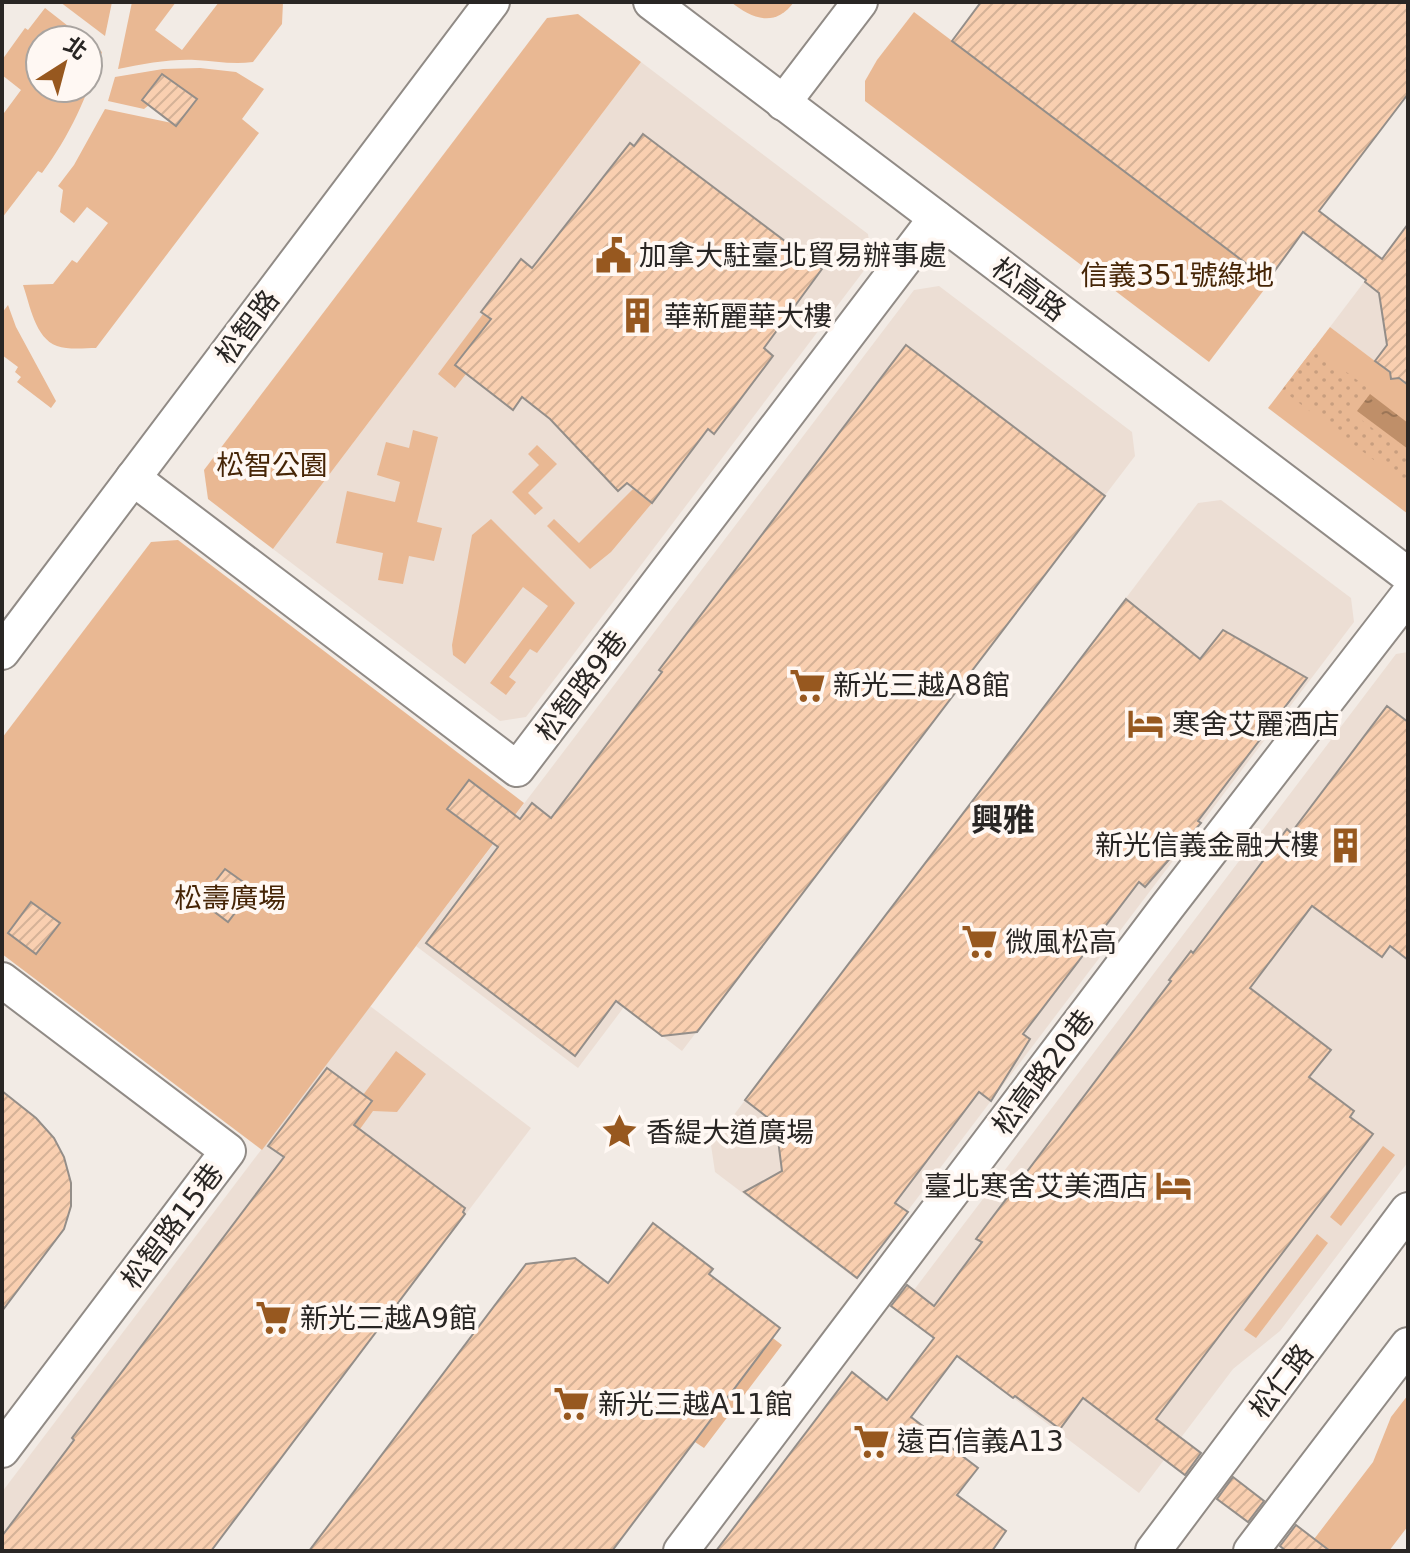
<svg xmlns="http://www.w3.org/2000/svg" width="1410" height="1553" font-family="'DejaVu Sans','Noto Sans TC',sans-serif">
<defs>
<pattern id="garden-dots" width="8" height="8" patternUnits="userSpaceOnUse" patternTransform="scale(2)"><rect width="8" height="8" fill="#e9b893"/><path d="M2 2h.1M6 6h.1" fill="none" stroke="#c89e7f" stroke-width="1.8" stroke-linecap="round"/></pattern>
<pattern id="water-ripples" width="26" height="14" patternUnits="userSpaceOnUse" patternTransform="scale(2)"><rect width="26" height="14" fill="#bf8f69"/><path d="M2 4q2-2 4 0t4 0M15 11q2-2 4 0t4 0" fill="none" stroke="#9b7556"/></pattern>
<pattern id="building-hatch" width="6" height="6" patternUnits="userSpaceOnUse" patternTransform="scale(2)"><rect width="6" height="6" fill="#f9cfb0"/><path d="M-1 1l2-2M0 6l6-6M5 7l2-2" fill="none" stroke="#d5b297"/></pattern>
</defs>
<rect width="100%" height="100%" fill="#f2ebe5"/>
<!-- built -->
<g fill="#ecded4">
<path d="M641,62L868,234L872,260L526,717L500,721L273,549Z"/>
<path d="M1408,224V386L1330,327Z"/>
<path d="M939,286L1132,432L1135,456L682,1051L624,1007L578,1068L416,946L914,290Z"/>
<path d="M1221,500L1351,598L1354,622L856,1279L715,1172L711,1145L1198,503Z"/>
<path d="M1408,652V1162L1280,1331L1233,1369L1139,1493L898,1311L1396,654Z"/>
<path d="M370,1006L531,1128L211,1551H2V1492Z"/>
</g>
<!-- green -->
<g fill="#e9b893">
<path d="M60,2H112L105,36Z"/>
<path d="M132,2H176L155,30L182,50L219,2H283L282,24L253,62C233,65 215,61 195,60C169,59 144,64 118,69Z"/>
<path d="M731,2H794C775,28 752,19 731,2Z"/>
<path d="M45,8L86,40H40V88H88V41L102,52C87,96 70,136 42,173L38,171L2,218V112L4,113L21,90L2,75V60L25,28L28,30Z"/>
<path d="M914,12L1270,282L1209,362L865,101V81L877,60Z"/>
<path d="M578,14L641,62L273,549L208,499L204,470L547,18Z"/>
<path d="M200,68L236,72L264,89L242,119L259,133L96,348C85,348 68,350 57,346C35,338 30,305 23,285L53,284L72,260L77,263L108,223L87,207L74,223L60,212L63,190L58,186L74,165L105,109L172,123L196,99L162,74L143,100L149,105L144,109L108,101L115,77L163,69Z"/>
<path d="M8,305L16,327L56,401L51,408L17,382L21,377L15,372L18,367L2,355V313Z"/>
<path d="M483,314L491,319L455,365L466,374L455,388L438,374Z"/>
<path d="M1330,327L1408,386V514L1268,408Z"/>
<path d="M413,430L438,437L417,522L442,528L434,561L409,556L403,584L378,580L383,553L336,543L347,491L395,502L400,482L377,475L386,442L409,448Z"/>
<path d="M537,445L557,464L528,493L543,508L535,515L512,492L539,465L528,454Z"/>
<path d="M633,489L652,503L611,552L590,569L547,526L554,519L579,543Z"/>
<path d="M491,519L575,603L537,653L530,649L509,677L516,682L506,695L490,683L548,606L523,587L465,664L453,655L452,645L472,535Z"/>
<path d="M178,540L524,803L262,1150L2,954V738L151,542Z"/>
<path d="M396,1051L426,1074L397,1112L373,1111L360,1129L354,1125L372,1102L363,1095Z"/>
<path d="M1383,1146L1395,1155L1341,1226L1330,1217Z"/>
<path d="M1317,1234L1328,1243L1256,1338L1244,1330Z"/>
<path d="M702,1284L782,1345L704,1448L695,1442L751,1367L720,1344Z"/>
<path d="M1408,1395V1526L1389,1551H1305L1373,1462L1391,1417Z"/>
</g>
<!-- garden -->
<path fill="url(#garden-dots)" d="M1314,348L1368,388L1351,412L1408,455V486L1282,390Z"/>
<!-- water -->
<path fill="url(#water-ripples)" d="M1370,394L1408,423V449L1357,411Z"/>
<!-- building -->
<g fill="url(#building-hatch)" stroke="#948e89" stroke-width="2">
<path d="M981,2H1408V94L1319,211L1382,259L1408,224V385L1399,378L1391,379L1390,372L1375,361L1387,345L1379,293L1365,282L1366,280L1303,232L1268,280L952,41Z"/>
<path d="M162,74L197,99L176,126L142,100Z"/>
<path d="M643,134L822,269L764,348L773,356L714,434L708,429L652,503L627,483L618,491L550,419L522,397L513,410L455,365L491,319L481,312L521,259L532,268L630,143L634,146Z"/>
<path d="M906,345L1105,496L697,1032L662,1036L616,1001L575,1056L426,943L498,847L447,809L469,780L520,819L532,803L551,818L662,672L659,670Z"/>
<path d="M1126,599L1200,659L1223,630L1307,678L1198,821L1201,823L1145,887L1139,882L1023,1034L1030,1039L991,1101L979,1092L895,1203L908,1212L857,1278L744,1192L782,1171L776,1124L745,1100Z"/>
<path d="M1387,706L1408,722V960L1390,946L1382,957L1312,906L1250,988L1331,1050L1309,1077L1354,1111L1350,1117L1373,1134L1156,1419L1201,1453L1185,1475L1083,1398L1060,1429L1015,1396L1013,1398L957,1356L911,1417L978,1468L957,1495L1006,1531L992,1551H716L852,1372L887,1400L934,1338L891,1306L907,1285L934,1306L982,1242L976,1239L1171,981L1169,980L1191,951L1193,953L1287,829L1291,833Z"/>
<path d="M225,869L253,889L228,922L200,901Z"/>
<path d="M31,902L60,923L36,954L8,933Z"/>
<path d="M327,1068L372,1101L354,1125L465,1208L463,1212L465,1214L211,1551H2V1536L74,1440L72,1438L284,1157L268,1146Z"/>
<path d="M2,1091L36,1118L54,1138L64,1157L71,1183V1206L64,1229L2,1311Z"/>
<path d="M653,1223L713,1269L709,1274L780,1328L612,1551H309L526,1264L575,1258L608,1283Z"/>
<path d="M1233,1477L1264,1501L1248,1522L1217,1499Z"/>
<path d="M1296,1525L1330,1551H1286L1280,1546Z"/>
</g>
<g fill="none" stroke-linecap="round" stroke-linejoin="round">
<defs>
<g id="minor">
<path d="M651,2L1408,575"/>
<path d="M783,103L860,2"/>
<path d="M133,478L517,769L936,218"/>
<path d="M2,652L492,2"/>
<path d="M2,980L228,1151L2,1450"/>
<path d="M681,1551L1167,907L1408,595"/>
<path d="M1153,1551L1408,1210"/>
<path d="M1251,1551L1408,1345"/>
</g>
</defs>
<!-- minor casing -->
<use href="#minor" stroke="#918b86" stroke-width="38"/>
<!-- minor -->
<use href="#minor" stroke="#fff" stroke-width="34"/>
</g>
<!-- icons -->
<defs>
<symbol id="civic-bare" viewBox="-9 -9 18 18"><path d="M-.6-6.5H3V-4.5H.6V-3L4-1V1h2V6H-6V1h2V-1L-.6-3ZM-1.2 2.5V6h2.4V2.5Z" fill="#97581f" stroke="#fff8f3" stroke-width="2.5" paint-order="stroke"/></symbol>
<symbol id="building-bare" viewBox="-9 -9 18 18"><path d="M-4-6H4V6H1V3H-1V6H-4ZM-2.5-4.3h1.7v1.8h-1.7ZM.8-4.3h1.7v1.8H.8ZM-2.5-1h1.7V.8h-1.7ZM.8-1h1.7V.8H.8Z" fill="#97581f" stroke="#fff8f3" stroke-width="2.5" paint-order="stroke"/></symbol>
<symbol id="supermarket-bare" viewBox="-9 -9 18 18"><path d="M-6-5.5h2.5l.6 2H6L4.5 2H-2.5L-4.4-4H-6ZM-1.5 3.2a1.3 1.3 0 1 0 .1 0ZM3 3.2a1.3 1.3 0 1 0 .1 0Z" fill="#97581f" stroke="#fff8f3" stroke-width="2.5" paint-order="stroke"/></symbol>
<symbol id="hotel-bare" viewBox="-9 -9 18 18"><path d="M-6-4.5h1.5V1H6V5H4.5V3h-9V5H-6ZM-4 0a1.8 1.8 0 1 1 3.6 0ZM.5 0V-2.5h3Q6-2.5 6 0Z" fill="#97581f" stroke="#fff8f3" stroke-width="2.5" paint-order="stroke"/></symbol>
<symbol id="sight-bare" viewBox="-9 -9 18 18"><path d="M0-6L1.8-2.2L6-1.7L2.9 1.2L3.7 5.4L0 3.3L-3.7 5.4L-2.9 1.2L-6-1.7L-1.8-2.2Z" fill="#97581f" stroke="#fff8f3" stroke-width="2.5" paint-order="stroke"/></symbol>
</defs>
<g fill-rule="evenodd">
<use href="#civic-bare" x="588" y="230" width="51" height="51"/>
<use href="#building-bare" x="612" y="290" width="51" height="51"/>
<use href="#supermarket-bare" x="782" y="660" width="51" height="51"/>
<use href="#hotel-bare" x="1120" y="698" width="51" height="51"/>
<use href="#building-bare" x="1320" y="820" width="51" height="51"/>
<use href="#supermarket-bare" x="954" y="916" width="51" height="51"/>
<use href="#sight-bare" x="594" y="1106" width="51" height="51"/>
<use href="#hotel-bare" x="1148" y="1160" width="51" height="51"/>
<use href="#supermarket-bare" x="248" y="1292" width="51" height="51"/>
<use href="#supermarket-bare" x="546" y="1378" width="51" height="51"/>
<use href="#supermarket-bare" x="846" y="1416" width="51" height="51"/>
</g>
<g text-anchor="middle" stroke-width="8" stroke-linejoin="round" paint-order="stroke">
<!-- poi labels -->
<g font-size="28" fill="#292624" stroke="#fff8f3" text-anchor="start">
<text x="639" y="265">加拿大駐臺北貿易辦事處</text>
<text x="664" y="326">華新麗華大樓</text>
<text x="833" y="695">新光三越A8館</text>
<text x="1172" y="734">寒舍艾麗酒店</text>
<text x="1319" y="855" text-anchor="end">新光信義金融大樓</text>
<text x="1005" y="952">微風松高</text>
<text x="646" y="1142">香緹大道廣場</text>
<text x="1148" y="1196" text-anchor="end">臺北寒舍艾美酒店</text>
<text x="300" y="1328">新光三越A9館</text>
<text x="598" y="1414">新光三越A11館</text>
<text x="897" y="1451">遠百信義A13</text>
</g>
<!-- park labels -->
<g font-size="28" fill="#462506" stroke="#fff8f3">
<text x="1177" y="285">信義351號綠地</text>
<text x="272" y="475">松智公園</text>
<text x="230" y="908">松壽廣場</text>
</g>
<!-- street labels -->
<g font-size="28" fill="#292624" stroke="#fff8f3">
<text transform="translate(1029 289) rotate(37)" y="10">松高路</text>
<text transform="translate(247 327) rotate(-53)" y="10">松智路</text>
<text transform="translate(581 686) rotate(-53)" y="10">松智路9巷</text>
<text transform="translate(1043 1072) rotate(-53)" y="10">松高路20巷</text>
<text transform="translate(172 1226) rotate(-53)" y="10">松智路15巷</text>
<text transform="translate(1281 1381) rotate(-53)" y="10">松仁路</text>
</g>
<!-- quarter labels -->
<g font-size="32" font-weight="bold" fill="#292624" stroke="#fff8f3">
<text x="1003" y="831">興雅</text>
</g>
</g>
<!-- border -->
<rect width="1410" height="1553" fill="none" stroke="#292624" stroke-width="8"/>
<!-- north arrow -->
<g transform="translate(64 64) rotate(36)"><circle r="38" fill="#fff8f3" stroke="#a9a4a0" stroke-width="2"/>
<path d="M0-6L14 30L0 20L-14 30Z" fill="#97581f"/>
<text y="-12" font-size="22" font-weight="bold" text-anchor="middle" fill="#292624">北</text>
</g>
</svg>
